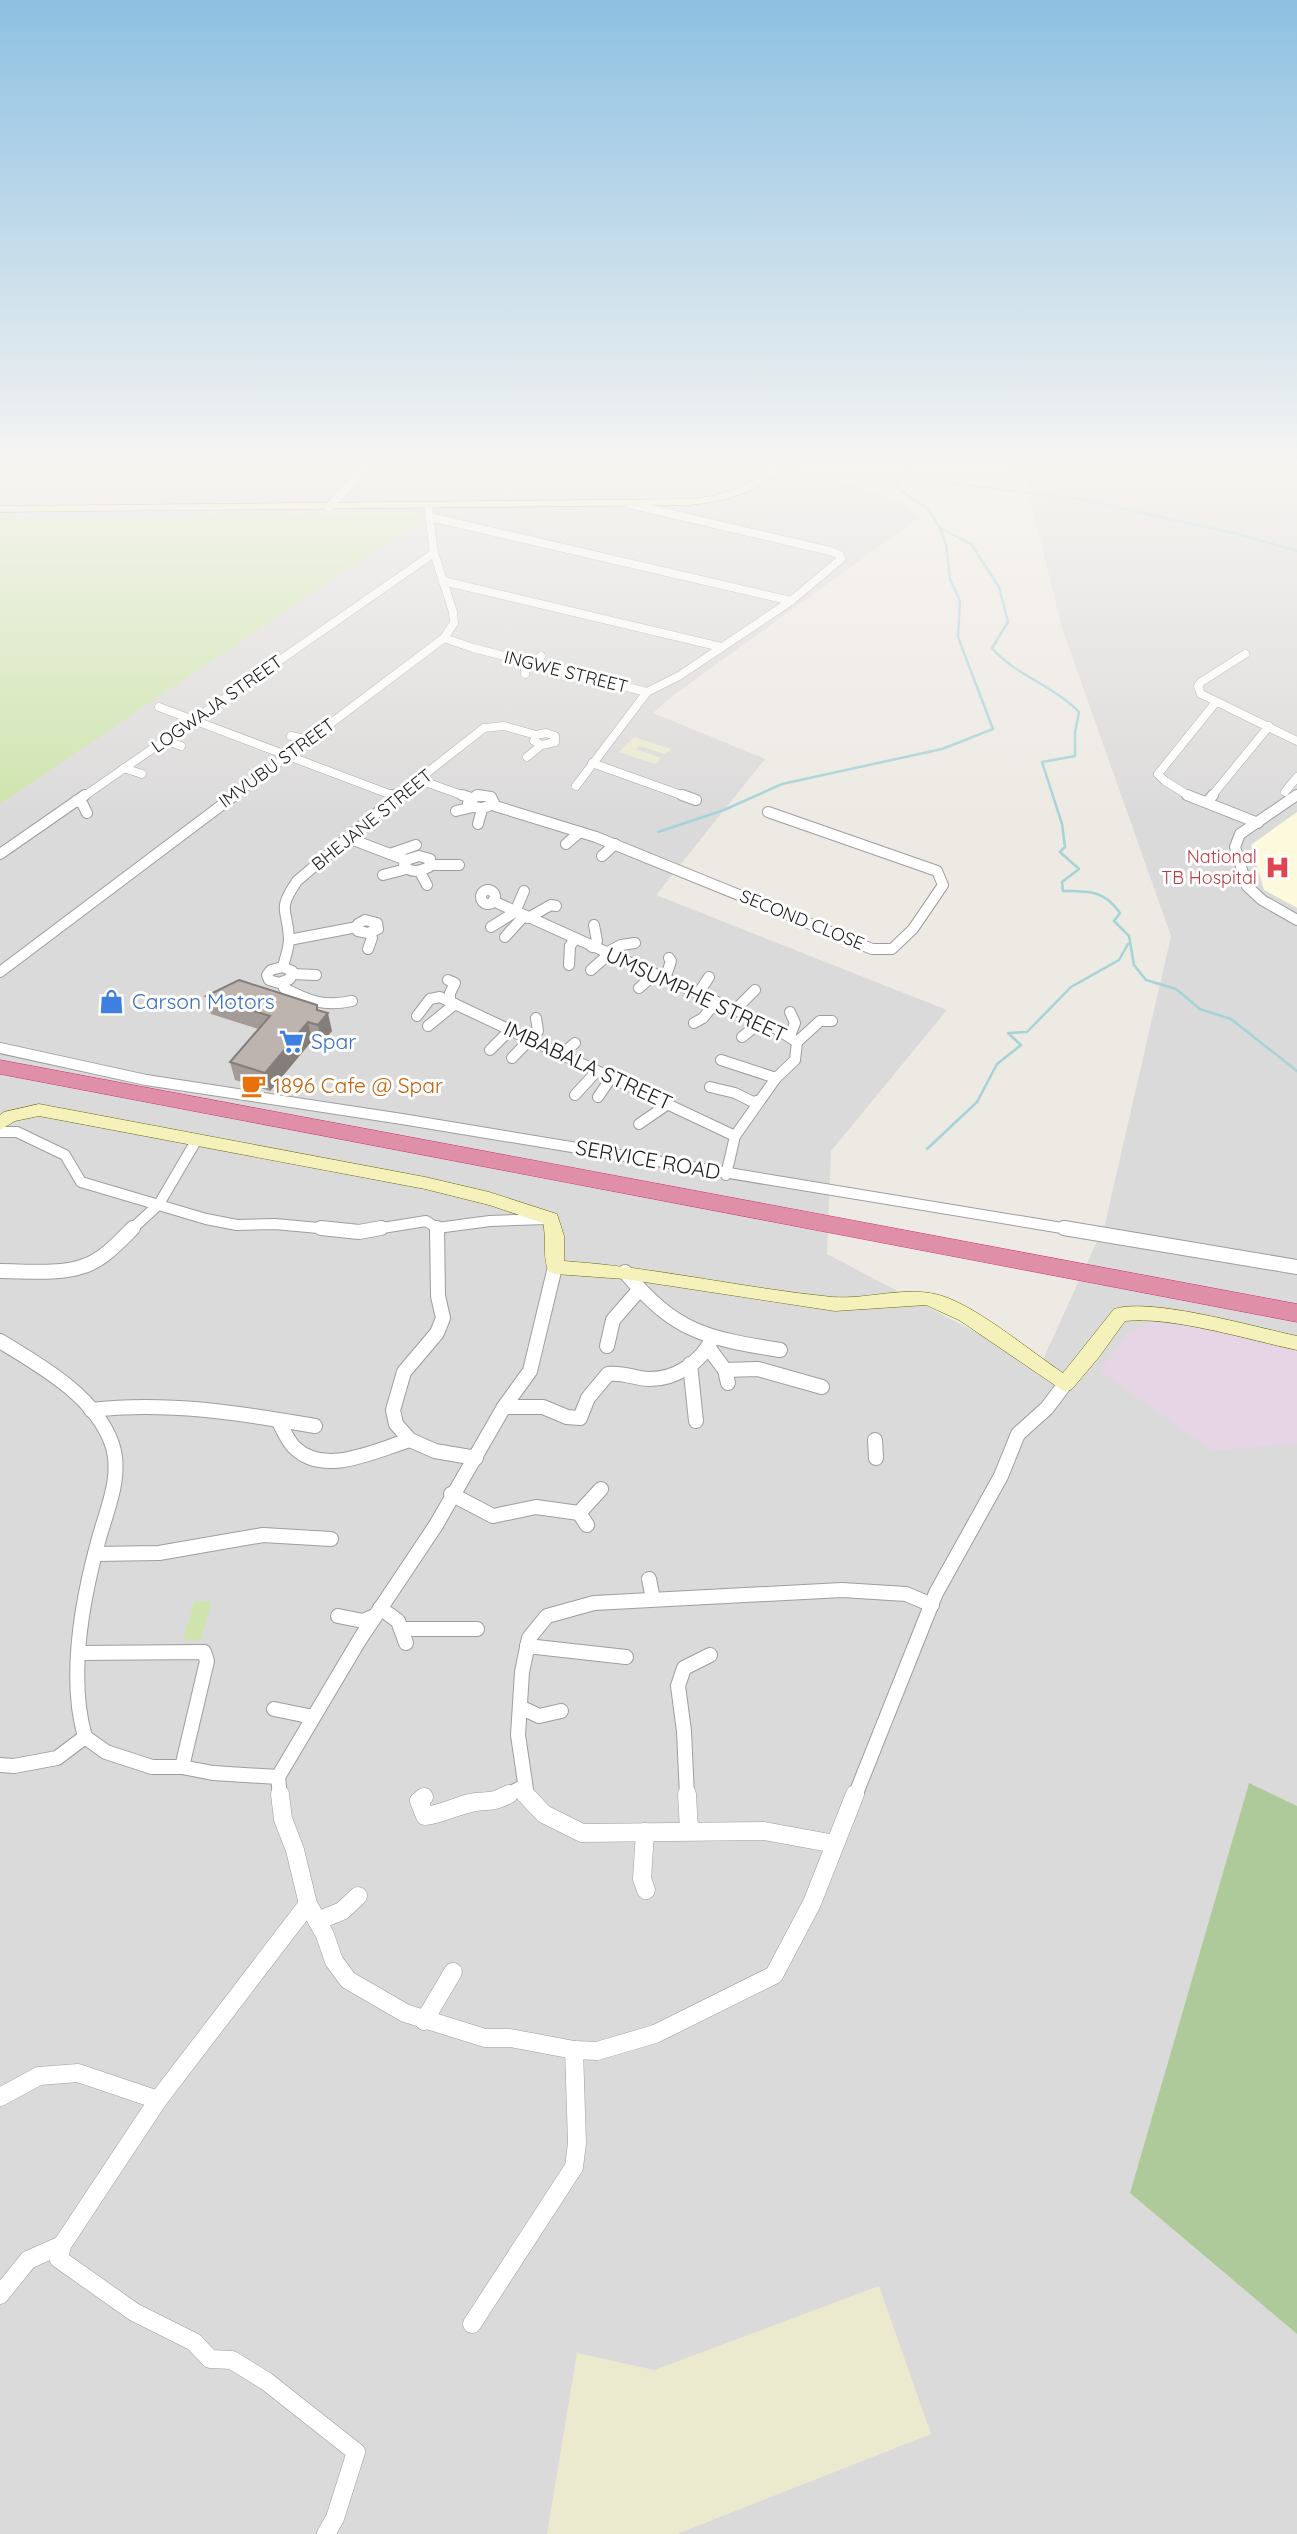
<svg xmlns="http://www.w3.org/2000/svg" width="1297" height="2534" font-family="Quicksand,sans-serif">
<rect width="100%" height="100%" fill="#ede9e3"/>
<!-- residential -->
<path fill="#dbdada" d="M0,464H798L795,469L857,486L906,505L920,517L671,697L653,713L765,759L656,895L947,1010L831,1151L827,1254L1040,1366L1105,1224L1171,936L1062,628L1025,476L982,464H1297V1806L1249,1784L1130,2193L1297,2334V2534H0Z"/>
<!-- industrial -->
<path fill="#e6d5e5" d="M1164,1315L1297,1345V1443L1213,1451L1100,1371L1127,1334Z"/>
<!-- education -->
<path fill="#fcf9dd" d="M1297,812V908L1264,890L1251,845Z"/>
<!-- farmland -->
<g fill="#ebeacf">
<path d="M634,737L671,749L665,754L639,746L636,749L661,758L655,764L619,752Z"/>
<path d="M879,2286L931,2434L677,2534H547L577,2353L654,2370Z"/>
</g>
<!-- grass -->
<g fill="#cee4ac">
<path d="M374,512L421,513L422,519L0,804V517H162Z"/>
<path d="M195,1601L212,1602L200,1641L183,1639Z"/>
</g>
<!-- forest -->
<path fill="#aeca9a" d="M1249,1783L1297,1806V2334L1130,2193Z"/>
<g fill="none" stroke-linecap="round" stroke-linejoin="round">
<!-- stream -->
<g stroke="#a6d3d8" stroke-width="2.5">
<path d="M891,464L935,481L1077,499L1234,533L1297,551"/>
<path d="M940,528L971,544L999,587L1008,622L992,648C1016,676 1053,685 1079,712L1075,732V756L1042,762L1062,824L1065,847L1060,852L1079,869L1062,882L1063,891C1089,891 1104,890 1120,913L1114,921L1129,936L1134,965L1146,980L1176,989L1200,1009L1231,1019L1297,1071"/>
<path d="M658,832L724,810L782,784L942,749L993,729L958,637L960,601L950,579L946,544L940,528L928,509L903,492L890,475L887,464"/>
<path d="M927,1149L977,1102L997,1064L1021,1045L1008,1033L1027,1032L1071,987L1119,960L1128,944"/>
</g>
<defs>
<g id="street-far3">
<path d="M329,507L369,464"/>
<path d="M430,517L791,601"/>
<path d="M443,581L721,647"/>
<path d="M444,638L473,648L647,692"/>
<path d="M1245,654L1201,682L1198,686L1201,694L1297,741"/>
<path d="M525,674V670L541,656"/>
<path d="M159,707L397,797"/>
<path d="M546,733L555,736V742L542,745L534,741L536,735Z"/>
<path d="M291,736L309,740"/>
<path d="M165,740L181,746"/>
<path d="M527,757L539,747L538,744"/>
<path d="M592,763L687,797"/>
<path d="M124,768L142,774"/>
<path d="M420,780L467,797"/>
<path d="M576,786L647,692L679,676L791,601L841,559L840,555L830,551L629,504"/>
<path d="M1285,792L1297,777"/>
<path d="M83,797L434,553"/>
<path d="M233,797L444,638L454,623L453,612L434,553L428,506"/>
<path d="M396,797L484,728L504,726L536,735"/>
<path d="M475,797H489"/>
<path d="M1191,797L1165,781L1158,774L1216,702"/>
<path d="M1211,797L1269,726"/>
<path d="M1295,797L1297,795"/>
</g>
<g id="street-far2">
<path d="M392,795L398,797"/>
<path d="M462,795L471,798"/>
<path d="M477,795L491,797L494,803C485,809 477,810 468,803Z"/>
<path d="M682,795L696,800"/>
<path d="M1187,795L1258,823"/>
<path d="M1297,795L1240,834L1235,847L1247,886L1262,900L1297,920"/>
<path d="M76,801L82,803L87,813"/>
<path d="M1207,802L1213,795"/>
<path d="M492,805L596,837L872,949H892L913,929L943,885L937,871L768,812"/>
<path d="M456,811L473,807"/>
<path d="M478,824L482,809"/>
<path d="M348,838L406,860"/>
<path d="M566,844L580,832"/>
<path d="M0,854L85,795"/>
<path d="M390,854L416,845"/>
<path d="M419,856L430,859L429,867C420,871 411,874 404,865L406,860Z"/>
<path d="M602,856L615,844"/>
<path d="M431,865H459"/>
<path d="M420,872L427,885"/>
<path d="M383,875L406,869"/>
<circle cx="488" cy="897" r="7"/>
<path d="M493,901L775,1028L797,1042L795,1060L776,1078L735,1136L726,1175"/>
<path d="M528,918L551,905L556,906"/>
<path d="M365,920L377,923L378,929L368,933L358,931V924Z"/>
<path d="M491,927L515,912L524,891"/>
<path d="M505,937L524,916"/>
<path d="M289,940L357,927"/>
<path d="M592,947L597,941L594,925"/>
<path d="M368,949L372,938L370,933"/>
<path d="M606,953L621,945L635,943"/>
<path d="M569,965L570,946L575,939"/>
<path d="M283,967C285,958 289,948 289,939C288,908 276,912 297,881L398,795"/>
<path d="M283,967L292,971L290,979L279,983L269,980L267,975L271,970Z"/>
<path d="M591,970L609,954"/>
<path d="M0,972L235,795"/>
<path d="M292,974L316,975"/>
<path d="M665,979L671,961L669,958"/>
<path d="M448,980L455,983L450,993V1002"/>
<path d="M285,982L284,988C308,1001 325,1007 352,1001"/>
<path d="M639,988L654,975"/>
<path d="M698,994L709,977"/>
<path d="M735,1010L755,990"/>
<path d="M790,1012L795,1023L790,1036"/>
<path d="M417,1016L430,999L440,997L735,1136"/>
<path d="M694,1023L703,1018L716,1002"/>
<path d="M428,1026L455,1004"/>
<path d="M742,1037L761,1022"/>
<path d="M797,1042L820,1021H832"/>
<path d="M0,1048L146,1080L402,1119L1074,1230"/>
<path d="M490,1050L510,1030"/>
<path d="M562,1054L575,1043"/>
<path d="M512,1058L538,1031L536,1018"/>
<path d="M721,1060L776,1078"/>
<path d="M710,1087L735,1093L753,1102L760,1100"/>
<path d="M575,1095L597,1071"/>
<path d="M598,1097L611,1078"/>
<path d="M639,1124L668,1104"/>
<path d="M0,1132H17L65,1155L81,1182L206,1219L237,1225L275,1224L340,1230"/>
<path d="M131,1230L159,1204L196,1141"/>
<path d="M370,1230L426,1221L437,1228L490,1221L547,1219"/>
</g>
<g id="street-far1">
<path d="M321,1228L359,1232L381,1228"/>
<path d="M437,1228L438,1296L443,1318L437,1333L404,1372L393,1410L396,1424L410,1440L435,1451L476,1458"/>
<path d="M1064,1228L1297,1267"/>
<path d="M0,1271C26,1271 59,1275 84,1266C103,1260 119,1242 133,1228"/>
<path d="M625,1272C675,1332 705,1338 780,1350"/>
<path d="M0,1341C41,1366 95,1396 112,1444C123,1477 106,1511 98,1542C82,1601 68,1678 85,1737L106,1752L152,1767H182L213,1773L278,1777"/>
<path d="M607,1346L613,1320L639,1290"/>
<path d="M708,1347L725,1370L728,1383"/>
<path d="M690,1364L696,1421"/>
<path d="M725,1370L758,1369L822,1387"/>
<path d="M504,1407H543L567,1417L580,1418L588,1398L608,1374C622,1372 634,1378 648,1379C674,1380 701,1363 712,1339"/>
<path d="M91,1410C166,1401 241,1413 315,1426"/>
<path d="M278,1420C283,1429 288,1442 295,1448C325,1477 376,1450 410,1440"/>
<path d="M875,1440L876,1458"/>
<path d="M451,1494L493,1516L536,1507L579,1513L601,1489"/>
<path d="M579,1513L587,1525"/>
<path d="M95,1554L159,1553L263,1535L331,1539"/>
<path d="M649,1579L653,1599"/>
<path d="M380,1608L398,1621L406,1643"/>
<path d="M338,1616L363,1621L375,1616"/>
<path d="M402,1629H477"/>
<path d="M527,1646L626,1657"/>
<path d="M79,1653L204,1652L207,1661L182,1767"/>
<path d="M520,1707L539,1716L561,1711"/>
<path d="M274,1709L313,1717"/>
<path d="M0,1765L14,1766L57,1758L85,1737"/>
<path d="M280,1796L278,1777L360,1639L436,1525L504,1407L530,1371L555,1267"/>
<path d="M505,1796L525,1786"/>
<path d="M527,1796L518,1735L522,1672L529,1638L547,1616L594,1603L842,1590L906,1594L932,1605"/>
<path d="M687,1796L684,1731L678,1686L684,1668L710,1655"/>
<path d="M855,1796L936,1593L1001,1476L1018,1434L1047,1408L1065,1384"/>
</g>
<g id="street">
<path d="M280,1794L283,1819L295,1850L308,1904L325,1935L334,1961L348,1980L405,2013L485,2038H510L574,2050L597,2051L655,2034L774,1975L812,1903L855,1794"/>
<path d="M525,1794L544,1814L582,1833L764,1831L835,1844"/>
<path d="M687,1794L689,1830"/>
<path d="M424,1797L419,1801L425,1816C444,1814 459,1804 476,1802C492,1800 492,1803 509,1794"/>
<path d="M645,1832L642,1879L646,1890"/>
<path d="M308,1904L158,2100L62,2245L59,2259L134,2312L194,2342L210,2359L232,2360L266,2381L356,2452L335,2518L326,2534"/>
<path d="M317,1921L342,1911L358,1896"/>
<path d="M424,2021L453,1972"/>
<path d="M0,2097L39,2076L78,2073L158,2100"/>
<path d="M0,2295L28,2260L62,2245"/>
<path d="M472,2324L574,2167L577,2143L574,2050"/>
</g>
<g id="secondary">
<path d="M774,464H784C759,493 727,501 690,505L0,512V506L690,499C724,496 749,487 774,464Z"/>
<path d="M39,1104L425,1177L489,1192L557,1214L564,1236V1261C654,1267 742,1288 832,1297C871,1300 911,1283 948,1298C985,1313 1029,1350 1063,1373L1114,1309C1151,1297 1254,1327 1297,1336V1350C1249,1340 1172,1316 1125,1321L1099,1357L1072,1389L1065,1392L959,1320L926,1305L835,1311L625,1279L555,1274L549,1272C542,1258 547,1238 543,1223L489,1205L425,1189L39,1116L15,1121L0,1130V1115L4,1112Z"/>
</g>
<path id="highway" d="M0,1060L1297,1304V1322L0,1074Z"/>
</defs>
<!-- street-far3 casing -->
<use href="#street-far3" stroke="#9e9e9e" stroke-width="9"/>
<!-- street-far2 casing -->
<use href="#street-far2" stroke="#9e9e9e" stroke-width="12"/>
<!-- street-far1 casing -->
<use href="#street-far1" stroke="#9e9e9e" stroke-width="16"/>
<!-- street casing -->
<use href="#street" stroke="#9e9e9e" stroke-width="19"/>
<!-- secondary casing -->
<use href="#secondary" stroke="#6b6a0c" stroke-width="1"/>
<!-- highway casing -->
<use href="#highway" stroke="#cb3077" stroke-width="1"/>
<!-- street-far3 -->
<use href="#street-far3" stroke="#fff" stroke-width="8"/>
<!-- street-far2 -->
<use href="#street-far2" stroke="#fff" stroke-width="10"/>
<!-- street-far1 -->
<use href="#street-far1" stroke="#fff" stroke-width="14"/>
<!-- street -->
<use href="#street" stroke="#fff" stroke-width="18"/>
<!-- secondary -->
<use href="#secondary" fill="#f5f1ba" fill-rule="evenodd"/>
<!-- highway -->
<use href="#highway" fill="#e08fa8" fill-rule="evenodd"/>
</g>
<!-- wall -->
<path fill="#a39b97" d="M206,996L318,1010L332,1031L321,1044L312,1041L270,1091L235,1080L230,1062L258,1029L211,1014Z"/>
<!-- shaded-wall -->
<g fill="#847e7b">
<path d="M328,1013L332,1031L321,1044L318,1025Z"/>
<path d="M308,1022L312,1041L270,1091L265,1073Z"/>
</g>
<!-- building -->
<path fill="#bdb4b0" stroke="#847e7b" stroke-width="2" d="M239,980L317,1005V1010L328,1013L318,1025L308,1022L265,1073L230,1062L270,1016L206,996Z"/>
<!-- sky -->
<linearGradient id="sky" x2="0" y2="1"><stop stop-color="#8dc0e2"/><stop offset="0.57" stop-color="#f7f5f2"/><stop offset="1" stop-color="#f7f5f2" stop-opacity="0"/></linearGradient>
<rect width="1297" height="818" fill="url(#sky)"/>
<!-- icons -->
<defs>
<symbol id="hospital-bare" viewBox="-9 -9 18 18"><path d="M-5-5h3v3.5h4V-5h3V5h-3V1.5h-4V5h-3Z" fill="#e0444e" stroke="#fff" stroke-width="2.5" paint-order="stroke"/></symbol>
<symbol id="shop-bare" viewBox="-9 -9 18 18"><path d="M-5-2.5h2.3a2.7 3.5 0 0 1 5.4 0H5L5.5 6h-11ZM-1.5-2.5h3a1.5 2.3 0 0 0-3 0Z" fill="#3f7fe0" stroke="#fff" stroke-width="2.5" paint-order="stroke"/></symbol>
<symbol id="supermarket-bare" viewBox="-9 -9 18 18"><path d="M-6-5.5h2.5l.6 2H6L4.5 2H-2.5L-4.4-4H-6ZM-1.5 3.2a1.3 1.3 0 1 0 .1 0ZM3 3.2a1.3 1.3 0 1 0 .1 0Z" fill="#3f7fe0" stroke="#fff" stroke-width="2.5" paint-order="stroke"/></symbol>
<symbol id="cafe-bare" viewBox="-9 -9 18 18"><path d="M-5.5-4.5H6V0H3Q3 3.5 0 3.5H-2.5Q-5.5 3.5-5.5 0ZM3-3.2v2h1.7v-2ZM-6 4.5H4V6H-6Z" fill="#e8710a" stroke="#fff" stroke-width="2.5" paint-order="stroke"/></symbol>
</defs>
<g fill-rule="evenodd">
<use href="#hospital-bare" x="1260" y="850" width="35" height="35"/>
<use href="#shop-bare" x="94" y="984" width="35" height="35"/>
<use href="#supermarket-bare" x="274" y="1024" width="35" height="35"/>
<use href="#cafe-bare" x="236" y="1068" width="35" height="35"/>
</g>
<g text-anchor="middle" stroke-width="6" stroke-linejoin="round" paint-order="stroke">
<!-- far-street labels -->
<g font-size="18" fill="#1d1d1d" stroke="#fff">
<text transform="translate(566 672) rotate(14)" y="6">INGWE STREET</text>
<text transform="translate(217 704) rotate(-35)" y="6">LOGWAJA STREET</text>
<text transform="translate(277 763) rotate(-36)" y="6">IMVUBU STREET</text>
<text transform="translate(372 820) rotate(-39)" y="6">BHEJANE STREET</text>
<text transform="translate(802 920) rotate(22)" y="6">SECOND CLOSE</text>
</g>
<!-- far-health labels -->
<g font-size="18" fill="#be3a42" stroke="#fff" text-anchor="end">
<text x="1257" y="863">National<tspan x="1257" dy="21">TB Hospital</tspan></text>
</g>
<!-- street labels -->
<g font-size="21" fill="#1d1d1d" stroke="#fff">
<text transform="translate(696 995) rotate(25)" y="7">UMSUMPHE STREET</text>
<text transform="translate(588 1066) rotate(25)" y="7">IMBABALA STREET</text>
<text transform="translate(648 1160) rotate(10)" y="7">SERVICE ROAD</text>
</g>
<!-- shop labels -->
<g font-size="21" fill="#366cbe" stroke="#fff" text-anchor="start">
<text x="132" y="1009">Carson Motors</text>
<text x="311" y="1049">Spar</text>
</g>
<!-- food labels -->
<g font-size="21" fill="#c56008" stroke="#fff" text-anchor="start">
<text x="273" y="1093">1896 Cafe @ Spar</text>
</g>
</g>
</svg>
